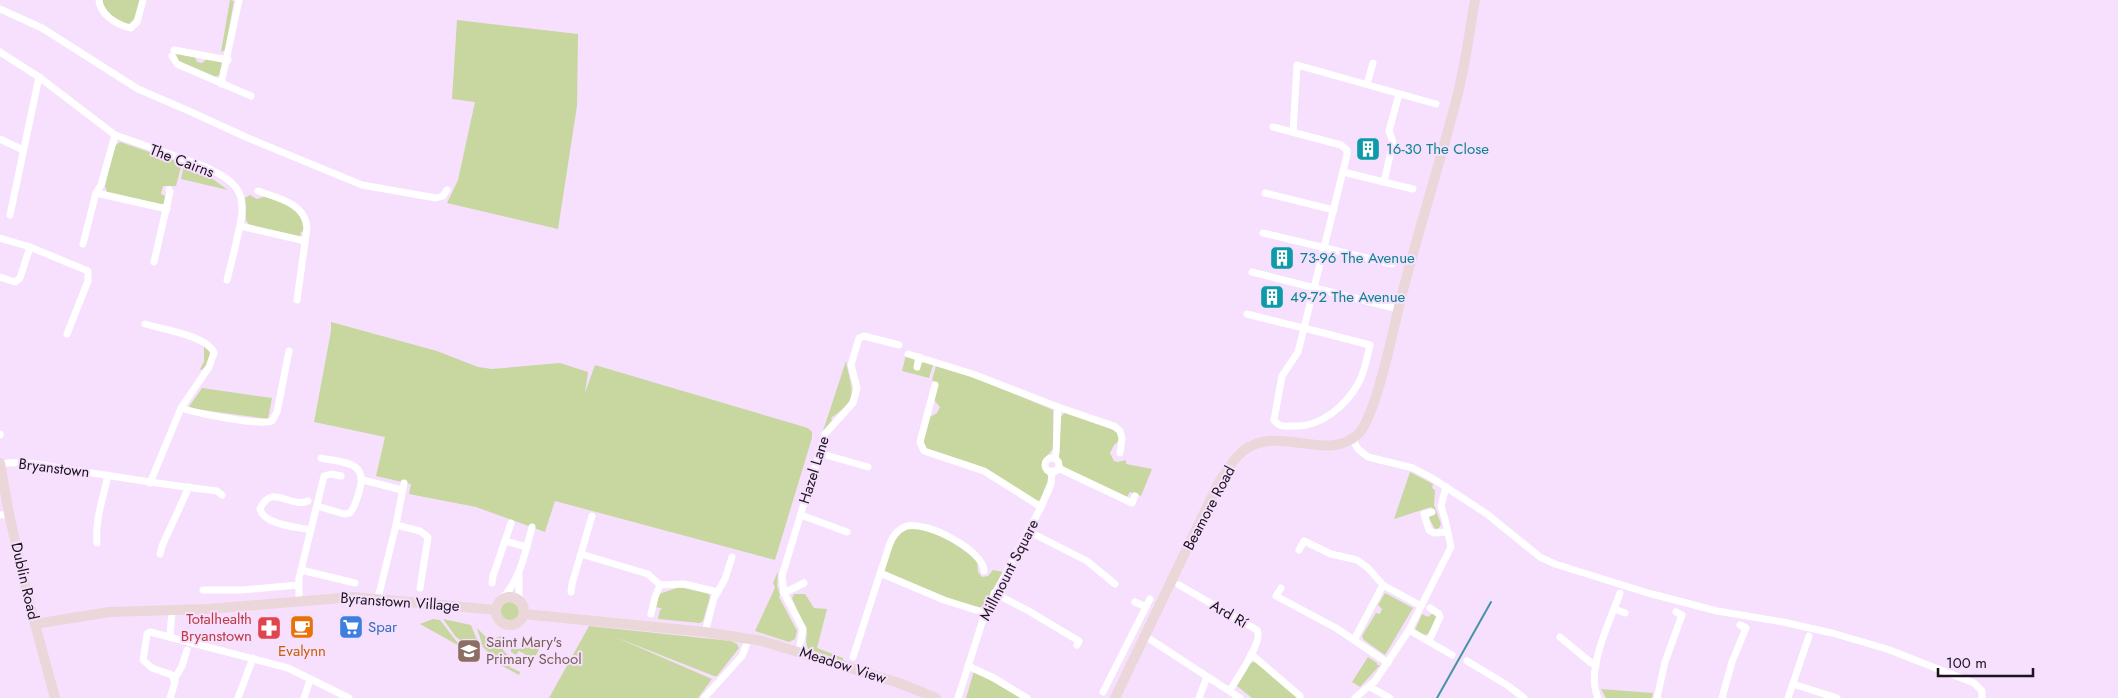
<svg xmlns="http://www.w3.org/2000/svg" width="2118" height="698" font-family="Jost,sans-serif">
<rect width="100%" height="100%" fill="#f6e0fd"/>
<!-- green -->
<g fill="#c8d79f">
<path d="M102,0H140L136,17L128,25C115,18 106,14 102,0Z"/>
<path d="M230,0L234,1L225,50L221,52Z"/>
<path d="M457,20L578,34L577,106L558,229L447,203L458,180L475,102L452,99Z"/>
<path d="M176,53L195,57L197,62L202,63L207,59L220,61L223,64L221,75L214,77L178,61Z"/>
<path d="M120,142L182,163L176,186H163L161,194L165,196L164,203L161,205L107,192L105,186L115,146Z"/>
<path d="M184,166L207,175L228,190L181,179Z"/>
<path d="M250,195L257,199L266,196L287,205L301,215L304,231L301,232L300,237L249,225L246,220L245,198Z"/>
<path d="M331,322L437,351L478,367L492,369L560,363L588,372L585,393L595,365L808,428L812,432V438L775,560L555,501L545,532L476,507L409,494L411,484L376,476L385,437L314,422L331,331Z"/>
<path d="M204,345L211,353L208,363L202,370L200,369L204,362Z"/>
<path d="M906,355L915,360L914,369L918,370L923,362L933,365L929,378L902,371Z"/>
<path d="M846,361C851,391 861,397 831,418L832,420L823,431Z"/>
<path d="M936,366L976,378L1053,410V449L1044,459L1042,465L1049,478L1040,500L1038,501L977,465L925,448L923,442L930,417L937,413L940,407L934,400L938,384L932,380Z"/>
<path d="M202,388L272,398L268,419L188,408Z"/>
<path d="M1065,413L1116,431L1120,440L1114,445L1110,453L1114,461L1118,462L1126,460V464L1152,469L1141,496L1130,492L1127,497L1062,466L1059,459L1060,417Z"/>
<path d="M1410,472L1433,484L1432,488L1435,490L1434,505L1441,524L1439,528L1435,529L1429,518L1434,513L1431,507L1394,519Z"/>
<path d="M909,528C934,527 958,546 977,560L978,572L982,577L988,576L993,570L1003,572L983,607H979L948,599L885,571C886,554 893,536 909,528Z"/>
<path d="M778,571L777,586L780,595L779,597L797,631L795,639L789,642L755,631L773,592L775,587L773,583Z"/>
<path d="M680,587L709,594L710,597L703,621L700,623L658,619L660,610L663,609L656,607L659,594Z"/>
<path d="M1385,593L1413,608L1385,655L1364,640L1362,636L1376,613L1380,614L1382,609L1378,605Z"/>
<path d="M794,594H805L814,608L827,609L817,648L843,658V660L859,666L808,649L806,642L807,632L792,598Z"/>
<circle cx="509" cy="612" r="10"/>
<path d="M1433,613L1436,615V619L1428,634L1424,635L1415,630L1422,614L1428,617Z"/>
<path d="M433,619L440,620L457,642L470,652L420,624Z"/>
<path d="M443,619L471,625L480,648L475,651L456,637Z"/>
<path d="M589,626L731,641L737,644L739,648L717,676H714L615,637L712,679L698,698H549Z"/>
<path d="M477,628L487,638L493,639L501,636L503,650L513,661L510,667L520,672L519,675L495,662L496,660L483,647Z"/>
<path d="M532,639V644H542L534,659L519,651L516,655L511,652V648L519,649L528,640Z"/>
<path d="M1368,657L1377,663V665H1380L1360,687L1352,682Z"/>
<path d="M1254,662L1261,665L1300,698H1252L1237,686L1250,663Z"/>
<path d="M974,671L1021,698H966Z"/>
<path d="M1601,689L1653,693L1652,698H1606Z"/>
</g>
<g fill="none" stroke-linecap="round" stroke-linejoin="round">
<!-- stream -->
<path stroke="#4494a6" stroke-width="2" d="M1437,698L1491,602"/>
<!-- street -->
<g stroke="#fff" stroke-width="7">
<path d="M99,0C100,15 117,25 131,28L137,22L143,0"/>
<path d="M0,9L42,28L138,89L189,111L248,138L362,185L436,198L443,196L447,190"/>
<path d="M174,50L228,60"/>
<path d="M0,52L39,77L115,135L201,165C239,182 249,193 238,234C235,249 231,264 227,280"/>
<path d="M172,56L177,64L251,96"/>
<path d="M221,84L239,0"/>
<path d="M1367,84L1373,63"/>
<path d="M1293,132L1297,65L1436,104"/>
<path d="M0,139L23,150"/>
<path d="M1343,172L1413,189"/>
<path d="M1384,182L1393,142L1389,131L1399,94"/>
<path d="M258,191C278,198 305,203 307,228L297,300"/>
<path d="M96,193L167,209"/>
<path d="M1265,193L1334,210"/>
<path d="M10,215L39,77"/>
<path d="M240,226L305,241"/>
<path d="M1263,233L1392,264"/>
<path d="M0,238L30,247L88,271V281L67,334"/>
<path d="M83,244L96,193L101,185L115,135"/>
<path d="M154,262L170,192L169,190"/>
<path d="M1252,272L1398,309"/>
<path d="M0,277L15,282L20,278L30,247"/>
<path d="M1247,314C1266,319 1285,324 1304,328L1370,345C1367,357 1365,371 1359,382C1347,405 1321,427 1295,426C1286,426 1279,428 1274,420L1282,376L1298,352L1304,328L1347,155V150L1341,145L1273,127"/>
<path d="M145,324C162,329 208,336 214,353L209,367L181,408L150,483"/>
<path d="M908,354L973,374L1058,407L1056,453L1054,458"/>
<path d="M917,367L919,357"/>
<path d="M935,385L920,442L924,451L984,471L1041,507"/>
<path d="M1058,407L1114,426L1120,431L1122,438L1120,453"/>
<path d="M181,408C196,413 259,426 272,421L277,412L289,351"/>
<path d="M0,434V435"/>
<path d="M1352,439L1358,449L1368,457L1413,468L1432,478L1487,514L1540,557L1555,564L1648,593L1717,611L1783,622L1832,633L1887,649L1974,683L1982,691V698"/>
<path d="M819,453L868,467"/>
<circle cx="1052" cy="465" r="7"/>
<path d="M0,464C24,460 50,467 73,470C119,477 164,485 210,490L217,491L222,495"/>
<path d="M1058,468L1132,503L1135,496"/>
<path d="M363,480L402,490"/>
<path d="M308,501C290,509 272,482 260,509C264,525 297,527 311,530"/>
<path d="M317,506L344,514L350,513C355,507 357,499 359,492C369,461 344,463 321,458"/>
<path d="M1432,512L1424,514L1429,530L1434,533L1448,532"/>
<path d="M0,515L9,514"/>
<path d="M801,515L847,532"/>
<path d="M396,525L420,531L428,537L420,588"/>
<path d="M1028,531L1087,561L1115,584"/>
<path d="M505,541L527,547"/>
<path d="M97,543C95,519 103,499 108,475"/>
<path d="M1299,550L1304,541L1331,554L1357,560L1368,568L1383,585L1421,606"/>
<path d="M160,554L162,546L189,487"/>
<path d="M581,554L648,574L660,585L684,584L718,592"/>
<path d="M301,570L355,583"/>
<path d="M880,573L944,600L985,613"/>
<path d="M492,583L493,576L511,523"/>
<path d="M1179,585L1257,630C1264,641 1237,678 1230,690"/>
<path d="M1281,588L1276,596L1336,628L1388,663"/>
<path d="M203,590H242L298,585"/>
<path d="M571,592L572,584L592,516"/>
<path d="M784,593L804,583"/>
<path d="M994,593L1027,610L1079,641L1077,645"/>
<path d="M378,598L396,525L404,483"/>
<path d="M299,600V578L324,476L331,474L341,476"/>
<path d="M501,600C520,580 525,554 532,527"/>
<path d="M519,600V575"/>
<path d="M1135,602L1146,607"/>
<path d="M1615,609L1625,613"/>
<path d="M651,614L655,597L660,585"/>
<path d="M1409,630L1452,655"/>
<path d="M705,632L714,598L725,579L732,557"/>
<path d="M170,636L172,610"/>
<path d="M1145,636L1240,698"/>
<path d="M1560,637L1590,662L1596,665"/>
<path d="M1354,640L1383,585"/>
<path d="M1429,641L1440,617L1439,614L1430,608"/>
<path d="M799,651L803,629L784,593L782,576L825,434L853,403L857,388L851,365L859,338L864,336L899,345"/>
<path d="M1251,654L1300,696"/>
<path d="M853,657L889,546C892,537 897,529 907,526C926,521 984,550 984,571"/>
<path d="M1467,661L1507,685L1524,698"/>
<path d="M968,666L994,678L1027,698"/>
<path d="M174,680L182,666L187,650"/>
<path d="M1793,684L1837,698"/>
<path d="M1370,687L1390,698"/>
<path d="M1103,692L1150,599"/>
<path d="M170,698L175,682L172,675L152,668L143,660L147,634L150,632L288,668L349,698"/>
<path d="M238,698L253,658"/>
<path d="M304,698L310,680"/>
<path d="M704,698L742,656L749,638"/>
<path d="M958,698L985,613L1041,507L1051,484L1052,471"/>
<path d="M1199,698L1207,677"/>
<path d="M1355,698L1375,681L1409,630L1451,547L1445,519L1441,506L1446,487"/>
<path d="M1598,698C1585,669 1610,622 1620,593"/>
<path d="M1657,698L1665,662L1682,615L1676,612"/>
<path d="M1722,698L1732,662L1746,628L1740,625"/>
<path d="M1788,698L1809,636"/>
</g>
<!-- secondary -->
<g stroke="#ebd6da" stroke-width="10">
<path d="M0,463L9,514L29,602L55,698"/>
<circle cx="510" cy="611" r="14"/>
<path d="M524,614L705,632L762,641L899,683L936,698"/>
<path d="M35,624L109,612L208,609L353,597L496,610"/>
<path d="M1115,698L1218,484C1225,473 1232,460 1243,451C1279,423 1327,464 1358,434C1376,417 1394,326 1401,298C1418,232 1439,166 1456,101C1465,68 1469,34 1475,0"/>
</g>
</g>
<!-- icons -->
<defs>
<symbol id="building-square" viewBox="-11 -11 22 22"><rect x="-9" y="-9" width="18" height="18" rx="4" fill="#0f9aa8" stroke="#f6e0fd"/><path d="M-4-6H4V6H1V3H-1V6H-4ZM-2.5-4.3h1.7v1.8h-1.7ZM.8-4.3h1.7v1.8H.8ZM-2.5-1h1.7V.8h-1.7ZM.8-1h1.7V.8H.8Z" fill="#fff"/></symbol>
<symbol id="cafe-square" viewBox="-11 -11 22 22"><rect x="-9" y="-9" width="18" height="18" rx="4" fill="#e8710a" stroke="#f6e0fd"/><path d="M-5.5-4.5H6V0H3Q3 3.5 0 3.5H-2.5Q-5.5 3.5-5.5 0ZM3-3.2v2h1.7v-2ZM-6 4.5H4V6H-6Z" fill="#fff"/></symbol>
<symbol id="supermarket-square" viewBox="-11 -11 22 22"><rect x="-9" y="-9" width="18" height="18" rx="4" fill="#3f7fe0" stroke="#f6e0fd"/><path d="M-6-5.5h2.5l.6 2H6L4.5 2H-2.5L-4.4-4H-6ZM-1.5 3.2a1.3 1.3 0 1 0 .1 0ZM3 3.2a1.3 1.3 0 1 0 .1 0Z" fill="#fff"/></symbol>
<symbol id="pharmacy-square" viewBox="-11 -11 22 22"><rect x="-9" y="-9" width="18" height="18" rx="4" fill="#e0444e" stroke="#f6e0fd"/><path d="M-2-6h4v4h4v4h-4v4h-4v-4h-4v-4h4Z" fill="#fff"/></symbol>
<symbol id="school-square" viewBox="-11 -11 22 22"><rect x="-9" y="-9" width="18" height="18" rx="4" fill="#8d6e63" stroke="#f6e0fd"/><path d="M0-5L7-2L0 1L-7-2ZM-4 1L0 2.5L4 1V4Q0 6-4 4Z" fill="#fff"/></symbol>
</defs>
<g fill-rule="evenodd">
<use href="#building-square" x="1354" y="135" width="28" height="28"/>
<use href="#building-square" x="1268" y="244" width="28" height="28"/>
<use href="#building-square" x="1258" y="283" width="28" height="28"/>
<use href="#cafe-square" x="288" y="613" width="28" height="28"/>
<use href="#supermarket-square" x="337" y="613" width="28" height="28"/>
<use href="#pharmacy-square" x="255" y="614" width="28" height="28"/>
<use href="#school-square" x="455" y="637" width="28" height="28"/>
</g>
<g text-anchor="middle" stroke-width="4" stroke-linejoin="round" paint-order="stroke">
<!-- culture labels -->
<g font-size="15" fill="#0d838f" stroke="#f6e0fd" text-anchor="start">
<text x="1386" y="154">16-30 The Close</text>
<text x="1300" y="263">73-96 The Avenue</text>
<text x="1290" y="302">49-72 The Avenue</text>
</g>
<!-- street labels -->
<g font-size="15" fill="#1b131d" stroke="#f6e0fd">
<text transform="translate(182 161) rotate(21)" y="5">The Cairns</text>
<text transform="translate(54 468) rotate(7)" y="5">Bryanstown</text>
<text transform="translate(814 470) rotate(-73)" y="5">Hazel Lane</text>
<text transform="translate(1209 508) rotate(-62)" y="5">Beamore Road</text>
<text transform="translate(1009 570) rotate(-63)" y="5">Millmount Square</text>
<text transform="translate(25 581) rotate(77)" y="5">Dublin Road</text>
<text transform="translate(400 602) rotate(4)" y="5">Byranstown Village</text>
<text transform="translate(1229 614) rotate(30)" y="5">Ard Rí</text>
<text transform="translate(843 665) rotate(18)" y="5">Meadow View</text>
</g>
<!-- health labels -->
<g font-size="15" fill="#be3a42" stroke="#f6e0fd" text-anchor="end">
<text x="252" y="624">Totalhealth<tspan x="252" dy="17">Bryanstown</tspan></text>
</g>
<!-- shop labels -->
<g font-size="15" fill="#366cbe" stroke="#f6e0fd" text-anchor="start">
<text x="368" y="632">Spar</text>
</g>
<!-- education labels -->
<g font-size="15" fill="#785e54" stroke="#f6e0fd" text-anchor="start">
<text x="486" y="647">Saint Mary's<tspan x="486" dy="17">Primary School</tspan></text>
</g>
<!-- food labels -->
<g font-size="15" fill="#c56008" stroke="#f6e0fd">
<text x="302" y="656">Evalynn</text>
</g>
</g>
<!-- scale -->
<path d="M1938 668v8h95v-8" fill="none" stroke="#1b131d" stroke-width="2.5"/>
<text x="1946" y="668" font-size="15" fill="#1b131d" stroke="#f6e0fd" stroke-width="4" paint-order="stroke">100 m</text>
</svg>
